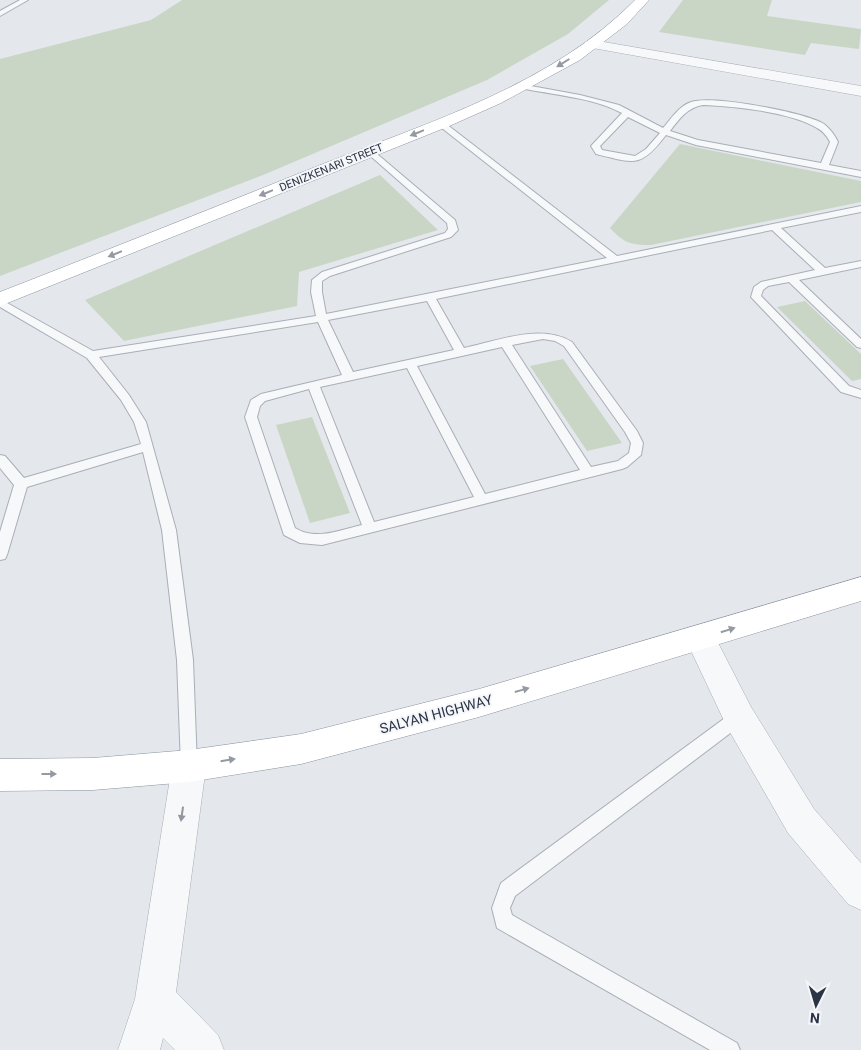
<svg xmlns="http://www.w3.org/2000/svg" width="861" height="1050" font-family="Roboto,sans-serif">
<rect width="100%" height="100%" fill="#e4e7ec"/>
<!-- green -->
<g fill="#c9d6c5">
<path d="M182,0H609L568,34L487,80L263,175L0,276V59L151,20Z"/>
<path d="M683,0H772L767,16L861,29L859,49L811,43L805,55L659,32Z"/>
<path d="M680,144L861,181V202L651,245C630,245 624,243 610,228Z"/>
<path d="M380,175L438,230L299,272L297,306L124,341L85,300Z"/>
<path d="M805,301L861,354V379L852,381L777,307Z"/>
<path d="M563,359L622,443L587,451L530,366Z"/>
<path d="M312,417L350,513L310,523L276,425Z"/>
</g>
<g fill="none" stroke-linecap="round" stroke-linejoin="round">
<defs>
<g id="lane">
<path d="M20,0H28L0,16V11Z"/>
<path d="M520,84L580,95L619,105L663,128C671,119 679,106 691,102C713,95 803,112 824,124C830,129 835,135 838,142L829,165L861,171V177L696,145L666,135C640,169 634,163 596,154L591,146L622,113C591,97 554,95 520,88ZM703,105C733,106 791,112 817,128C823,131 827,136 830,142L821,163L698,140L670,131C679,119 688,107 703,105ZM628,117L660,133L646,149L635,156L602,150L600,146Z"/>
<path d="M441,120L617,256L861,206V212L781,228L825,268L861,261V267L799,280L861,339V348L857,347L789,282L768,286L763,290L761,296L849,386L861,390V398L841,392L751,297L754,287L761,282L815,270L772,230L436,299L464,348C497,341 541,323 572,342L637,431L643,443L641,455L627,467L622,469L322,545L300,543L284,535L245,417L251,400L261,394L342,375L318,322L99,357L129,395L146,422L176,530L193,660L197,766L195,772L189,774L183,772L181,766L177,660L162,530L143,452L27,487L7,555L5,559L0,560V532L14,485L0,468V455L5,456L24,478L141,444L134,422L121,400L87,358L0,307V299L93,351L316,316L311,292L312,280L322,272L445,233L448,229L447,223L367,153L366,151L370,148L455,220L458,230L451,237L330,276L322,281V292L326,314L607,258L438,125L437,123ZM427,301L454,350L353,372L328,320ZM543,339L555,341L564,346L625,432L631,443L629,453L618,461L591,467L512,345ZM502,347L580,470L485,494L417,366ZM407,368L474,497L374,522L320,387ZM309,389L362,525C340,530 316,541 295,528L257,417L260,406L265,401Z"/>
<path d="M739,710L745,712L747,717L745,722L515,896L510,908L512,915L737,1043L740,1050H710L497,928L492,908L501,883L733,712Z"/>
</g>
<g id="street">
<path d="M592,40L861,86V96L587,47L585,44L587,41Z"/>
<path d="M700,625L711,629L751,707L814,809L861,863V910L848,904L788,833L727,727L685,638L689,629Z"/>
<path d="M189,750L201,755L206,766L176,992L218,1035L224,1050H175L163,1038L160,1050H118L135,999L172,766L177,755Z"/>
</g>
<g id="highway">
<path d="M635,0H649L627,24L580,60L501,103L447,127L0,306V292C108,250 215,207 323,164C430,122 553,84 635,0Z"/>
<path d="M861,577V601L479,717L301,764L189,782L93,790L0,791V759L93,758L189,750L301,734L479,689Z"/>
</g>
</defs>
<!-- lane casing -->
<use href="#lane" stroke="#a9aeb7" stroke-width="2"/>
<!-- street casing -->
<use href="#street" stroke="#a9aeb7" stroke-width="1"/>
<!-- highway casing -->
<use href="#highway" stroke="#8b94a3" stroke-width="1"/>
<!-- lane -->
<use href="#lane" fill="#f7f8fa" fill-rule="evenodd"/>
<!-- street -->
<use href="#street" fill="#f7f8fa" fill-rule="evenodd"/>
<!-- highway -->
<use href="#highway" fill="#fff" fill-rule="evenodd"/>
</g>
<!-- one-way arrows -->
<defs><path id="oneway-solid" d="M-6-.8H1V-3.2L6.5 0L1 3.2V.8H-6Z" transform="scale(1.25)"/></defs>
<g fill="#959aa2">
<use href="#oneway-solid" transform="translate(563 63) rotate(148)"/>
<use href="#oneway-solid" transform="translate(417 133) rotate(158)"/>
<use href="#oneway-solid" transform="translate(266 193) rotate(158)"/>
<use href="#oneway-solid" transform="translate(115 254) rotate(158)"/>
<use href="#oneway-solid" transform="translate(728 630) rotate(-17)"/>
<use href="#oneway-solid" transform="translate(522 690) rotate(-16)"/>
<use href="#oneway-solid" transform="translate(228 760) rotate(-9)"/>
<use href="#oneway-solid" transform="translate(49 774)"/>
</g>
<use fill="#9196a0" href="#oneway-solid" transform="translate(182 814) rotate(98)"/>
<g text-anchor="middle" stroke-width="4" stroke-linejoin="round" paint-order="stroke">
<!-- far-street labels -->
<g font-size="11" fill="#2b3445" stroke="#f4f6f9">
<text transform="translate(331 167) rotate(-22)" y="4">DENIZKENARI STREET</text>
</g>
<!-- street labels -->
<g font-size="14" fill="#2b3445" stroke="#f4f6f9">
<text transform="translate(436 714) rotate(-15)" y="5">SALYAN HIGHWAY</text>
</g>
</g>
<!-- north arrow -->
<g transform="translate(816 1005) rotate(185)" stroke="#f4f6f9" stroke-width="4" paint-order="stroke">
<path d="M0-4L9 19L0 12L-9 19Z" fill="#2b3445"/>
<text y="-8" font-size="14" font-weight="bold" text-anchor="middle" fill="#2b3445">N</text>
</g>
</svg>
